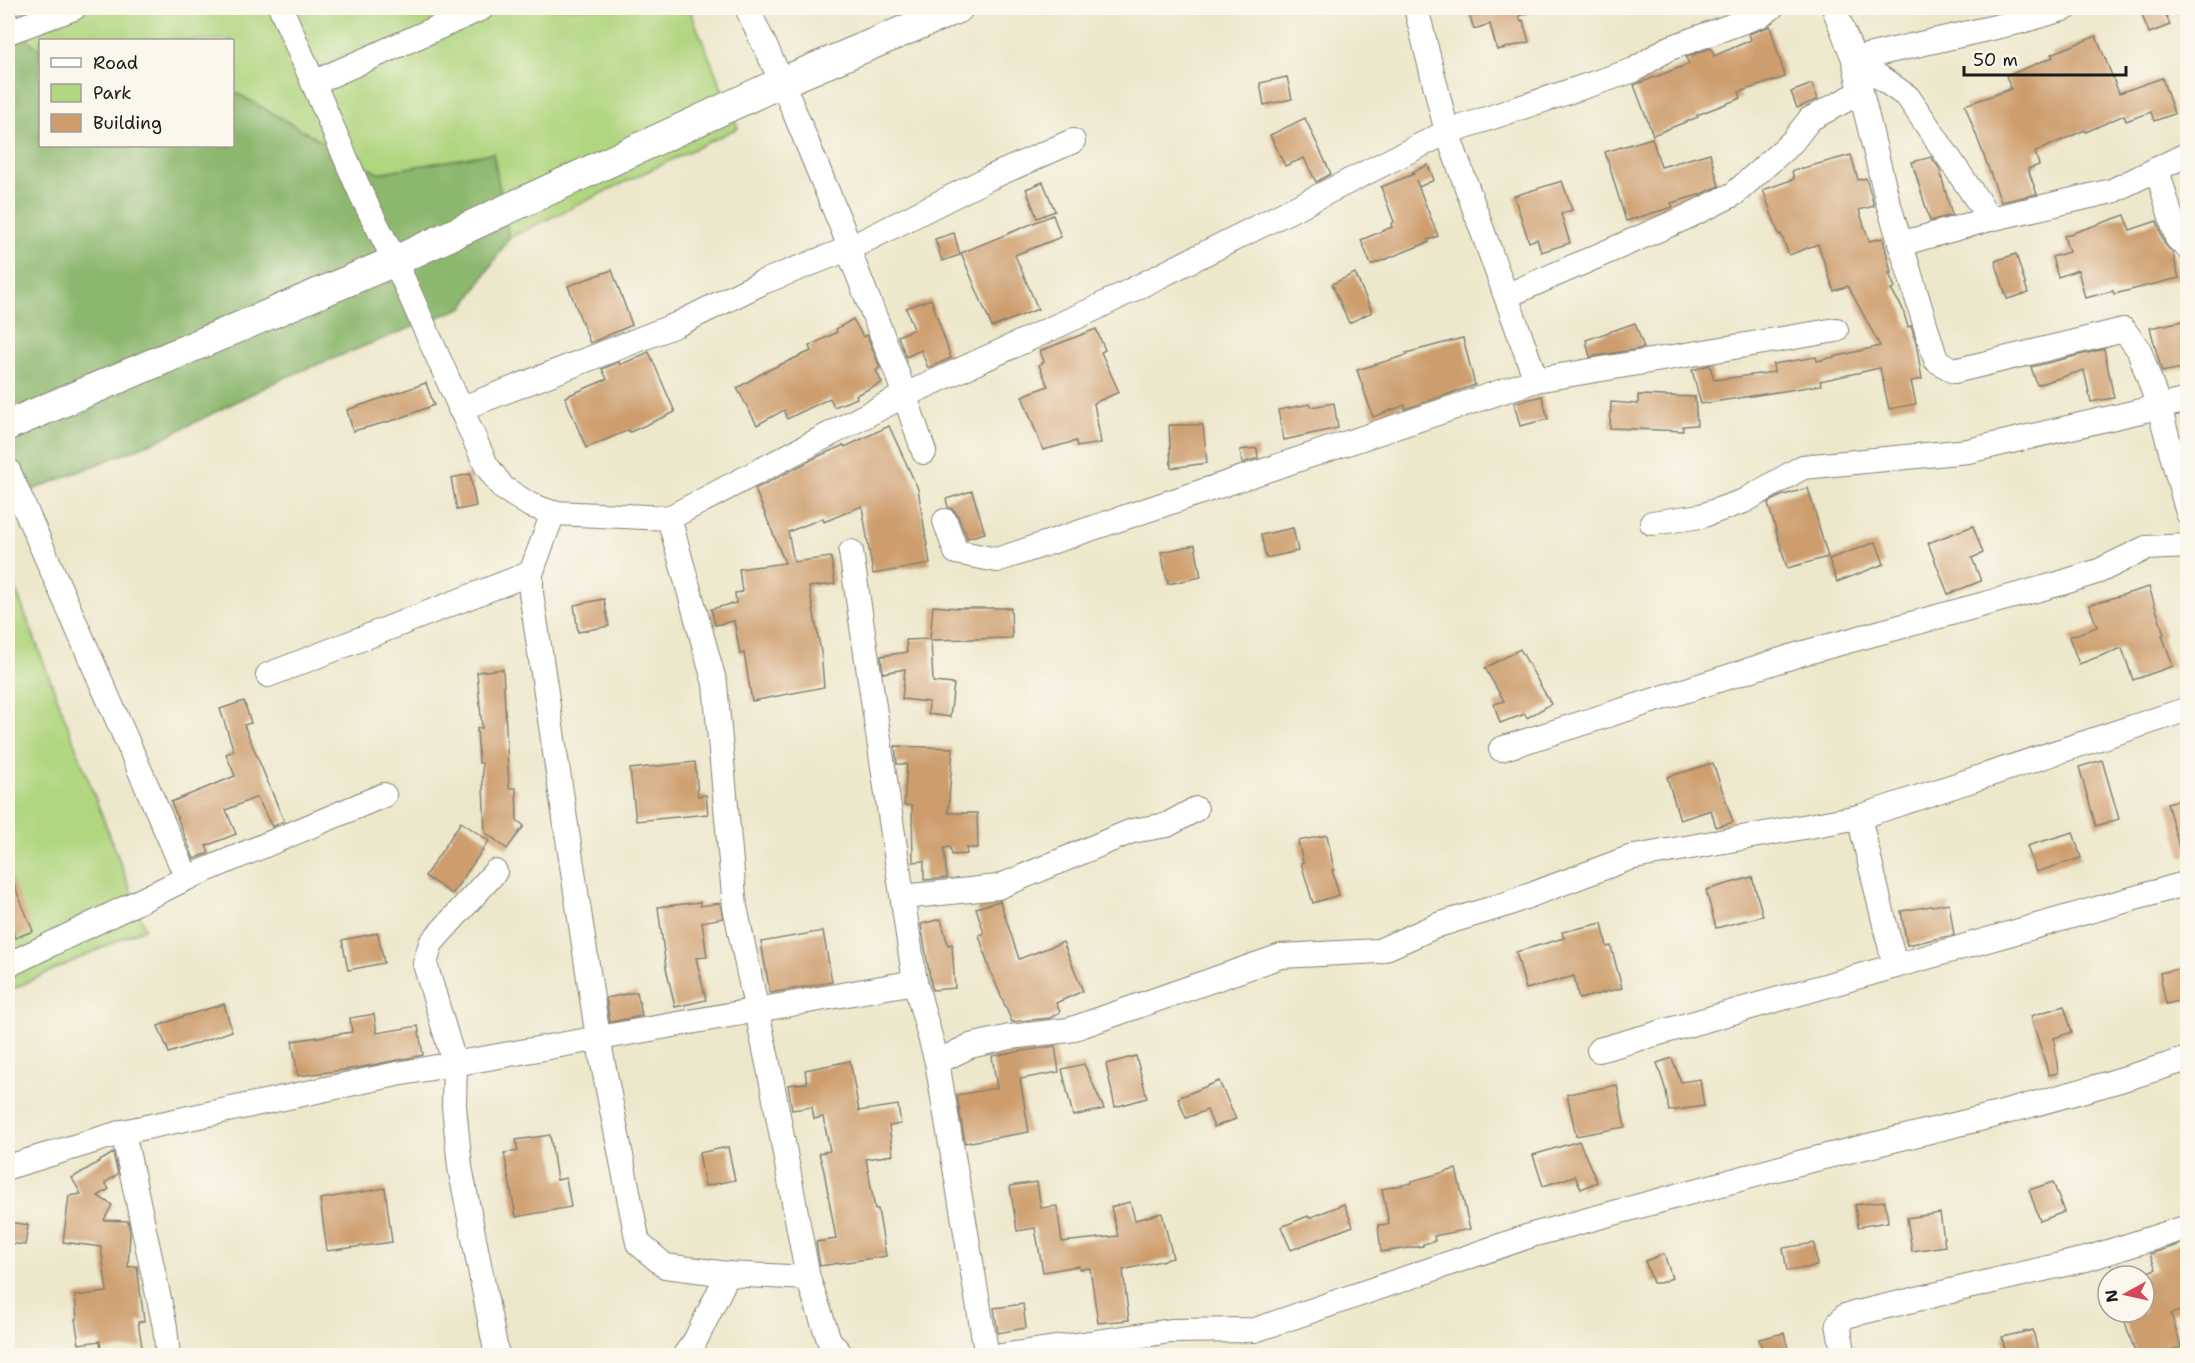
<svg xmlns="http://www.w3.org/2000/svg" width="2195" height="1363" font-family="'Shantell Sans',sans-serif">
<rect width="100%" height="100%" fill="#fbf7ec"/>
<filter id="ink" filterUnits="userSpaceOnUse"><feTurbulence type="fractalNoise" baseFrequency=".0167" numOctaves="2"/><feDisplacementMap in="SourceGraphic" scale="12" xChannelSelector="R" yChannelSelector="G"/><feConvolveMatrix kernelMatrix="1 2 1 2 8 2 1 2 1" color-interpolation-filters="sRGB"/></filter>
<filter id="wash" filterUnits="userSpaceOnUse"><feTurbulence type="fractalNoise" baseFrequency=".008" numOctaves="4" result="noise"/><feDisplacementMap in="SourceGraphic" scale="24" xChannelSelector="R" yChannelSelector="G"/><feGaussianBlur stdDeviation="1.35" result="paint"/><feColorMatrix in="noise" values="0 0 0 0 0 0 0 0 0 0 0 0 0 0 0 0 0 1.4 0 .05"/><feComposite in="paint" operator="in"/></filter>
<g filter="url(#wash)">
<rect width="100%" height="100%" fill="#ede7cb"/>
<!-- green -->
<g fill="#b0d680" stroke="#66794e" stroke-width="1.5">
<path d="M8,8H689L738,128L509,238L493,153L378,173L233,91L232,40H40V50L8,23Z"/>
<path d="M8,569L145,928L8,991Z"/>
</g>
<!-- forest -->
<path fill="#8cb76e" stroke="#546a45" stroke-width="1.5" d="M8,23L40,50V146H232L233,91L378,173L493,153L509,238L464,307L286,377L161,439L8,500Z"/>
<g id="blocks">
<!-- building -->
<g fill="#cd9d6d">
<path d="M1467,8H1531V12L1519,16L1521,21L1523,20L1529,42L1497,50L1490,24L1474,29Z"/>
<path d="M2161,8H2163L2170,25L2149,33L2142,15Z"/>
<path d="M1770,26L1785,77L1739,92L1741,98L1697,115L1698,117L1653,135L1634,85L1689,64L1686,57L1711,48L1714,56L1751,40L1749,34Z"/>
<path d="M2096,36L2119,93L2162,78L2174,114L2154,121L2151,112L2126,121L2124,115L2086,132L2085,130L2035,152L2039,165L2028,169L2037,194L2001,202L1965,105L2011,89L2006,76L2053,57L2051,54Z"/>
<path d="M1287,77L1292,99L1264,105L1260,83Z"/>
<path d="M1812,84L1818,99L1797,108L1791,92Z"/>
<path d="M1305,118L1331,174L1316,182L1304,158L1285,166L1270,135Z"/>
<path d="M1652,138L1661,167L1710,153L1719,186L1699,195L1671,203L1673,207L1626,221L1605,152Z"/>
<path d="M1851,155L1858,180L1866,178L1874,206L1859,210L1869,241L1883,238L1891,273H1889L1895,288L1891,290L1902,307L1908,327L1911,326L1916,342L1922,379L1911,381L1916,404L1889,409L1880,368L1820,381L1821,385L1701,404L1692,370L1710,365L1714,380L1774,372L1773,364L1816,357L1817,361L1880,346L1848,286L1834,291L1818,244L1789,255L1781,234L1779,235L1763,190L1794,179L1792,171Z"/>
<path d="M1931,157L1939,168L1952,215L1930,221L1912,162Z"/>
<path d="M1428,165L1434,180L1419,187L1416,180L1438,236L1428,240L1429,242L1371,265L1361,240L1392,227L1391,224L1394,222L1381,187L1414,174L1412,172Z"/>
<path d="M1562,181L1572,210L1561,214L1570,243L1541,252L1537,239L1529,242L1514,196Z"/>
<path d="M1043,182L1055,211L1037,218L1026,189Z"/>
<path d="M1053,215L1061,237L1015,255L1038,309L992,327L961,253Z"/>
<path d="M2125,215L2130,230L2157,221L2164,243L2173,254L2179,278L2114,294L2113,291L2085,298L2078,270L2058,277L2052,257L2069,252L2064,236Z"/>
<path d="M954,233L960,255L942,261L935,239Z"/>
<path d="M2016,254L2028,293L2007,299L1995,261Z"/>
<path d="M612,270L632,325L590,343L568,286Z"/>
<path d="M1355,273L1372,312L1349,323L1332,284Z"/>
<path d="M931,299L951,358L928,368L921,350L906,357L898,336L914,329L906,308Z"/>
<path d="M853,319L863,337L867,335L880,368L876,370L882,383L856,395L857,398L834,407L830,398L787,419L784,410L757,425L737,388L766,371L811,351L809,346L837,332L836,329Z"/>
<path d="M2187,320V367L2162,372L2150,328Z"/>
<path d="M1635,323L1644,348L1590,357L1586,340Z"/>
<path d="M1096,329L1105,350L1101,352L1119,392L1094,403L1101,443L1077,447L1076,441L1043,450L1022,396L1048,386L1039,365L1044,362L1040,351Z"/>
<path d="M1463,338L1475,385L1405,409V405L1373,417L1357,370L1407,355L1406,353Z"/>
<path d="M2104,349L2114,398L2091,402L2084,370L2037,385L2031,367Z"/>
<path d="M649,352L675,412L630,432L629,430L586,448L565,397L607,379L602,369L619,362L620,365Z"/>
<path d="M426,383L434,405L398,419L353,431L347,410Z"/>
<path d="M1638,395L1695,397L1697,425L1683,426V431L1610,428L1611,402L1638,404Z"/>
<path d="M1542,396L1548,419L1520,426L1514,403Z"/>
<path d="M1334,403L1338,428L1284,440L1278,410L1310,404L1311,407Z"/>
<path d="M1169,425H1203L1207,463L1171,468Z"/>
<path d="M889,426L918,489L930,564L873,574L862,506L824,522L823,518L788,532L794,562L831,557L835,584L809,587L821,652L824,687L752,701L744,653L740,654L734,621L715,625L711,609L736,603L735,593L742,592L739,569L785,563L755,489L819,456L844,445L845,447Z"/>
<path d="M1257,448L1258,458L1242,463L1240,450Z"/>
<path d="M470,474L476,506L457,510L451,478Z"/>
<path d="M1808,488L1828,557L1787,568L1768,503L1781,496Z"/>
<path d="M972,491L985,533L967,538L958,516L954,510L948,507L946,499Z"/>
<path d="M1973,526L1983,553L1972,558L1981,581L1948,594L1928,543Z"/>
<path d="M1293,528L1298,551L1266,558L1261,535Z"/>
<path d="M1876,542L1884,564L1837,582L1829,559Z"/>
<path d="M1195,545L1201,577L1168,584L1161,552Z"/>
<path d="M2149,587L2164,634L2162,635L2173,666L2133,680L2122,648L2079,664L2069,637L2097,627L2089,605Z"/>
<path d="M604,599L609,626L578,632L574,605Z"/>
<path d="M933,606L957,608H1011L1012,638L931,640L933,682L954,684L950,717L928,714L929,702L902,699L905,669L883,673L881,656L907,652L906,640L930,639Z"/>
<path d="M1520,649L1551,704L1527,718L1525,714L1500,723L1494,704L1504,701L1485,668Z"/>
<path d="M503,669L509,788H516L517,820L524,826L507,849L485,832L482,763H479L477,728H482L477,672Z"/>
<path d="M244,701L251,723L244,725L284,821L272,827L257,797L226,810L236,834L206,846L209,853L194,859L171,802L235,776L226,754L234,751L220,709Z"/>
<path d="M895,746L953,748L948,813H977L978,848H966L967,854L952,855L950,847L944,848L947,878L924,880V861L913,862L912,806L904,805L907,764H897Z"/>
<path d="M2102,760L2119,819L2096,826L2079,767Z"/>
<path d="M695,762L698,796L706,795L708,814L636,821L630,769Z"/>
<path d="M1713,763L1733,822L1716,827L1711,810L1680,820L1667,777Z"/>
<path d="M2187,798V857L2182,858L2167,803Z"/>
<path d="M461,822L489,841L452,894L425,876Z"/>
<path d="M2073,832L2081,858L2036,872L2027,846Z"/>
<path d="M1327,835L1334,870H1332L1339,895L1313,903L1301,863L1303,862L1298,841Z"/>
<path d="M8,870L33,931L15,938L8,920Z"/>
<path d="M1752,877L1763,916L1716,928L1706,890Z"/>
<path d="M1000,901L1019,959L1063,942L1083,991L1056,1003L1060,1012L1050,1018L1012,1022L989,968L979,935L984,933L976,908Z"/>
<path d="M700,902V906L720,903L723,918L702,922L707,957L696,958L706,1000L675,1007L666,968L658,907Z"/>
<path d="M1949,903L1954,935L1907,945L1901,911Z"/>
<path d="M941,919L948,945L952,944L955,988L932,990L921,924Z"/>
<path d="M1602,923L1607,947L1611,946L1622,988L1579,999L1574,976L1526,989L1516,952L1564,938L1562,932Z"/>
<path d="M823,931L832,982L770,993L761,942Z"/>
<path d="M378,933L384,963L348,970L342,940Z"/>
<path d="M2187,967V999L2166,1004L2160,973Z"/>
<path d="M637,992L642,1016L610,1022L606,998Z"/>
<path d="M224,1004L232,1031L169,1053L158,1026L184,1016Z"/>
<path d="M2064,1006L2072,1032L2054,1038L2058,1073L2049,1075L2031,1016Z"/>
<path d="M374,1014L377,1033L418,1026L423,1055L358,1068L298,1076L292,1041L352,1032L350,1018Z"/>
<path d="M1055,1046L1059,1072L1020,1079L1029,1132L965,1143L957,1095L997,1088L992,1056Z"/>
<path d="M1136,1056L1147,1098L1115,1107L1106,1064Z"/>
<path d="M1672,1058L1681,1082L1700,1079L1704,1106L1669,1111L1666,1091L1657,1063Z"/>
<path d="M850,1061L859,1111L898,1105L901,1124L889,1126L893,1155L866,1159L875,1209H878L886,1256L820,1266L816,1242L836,1239L824,1171L819,1153L830,1151L823,1117L814,1119L812,1107L792,1110L788,1085L807,1083L805,1070Z"/>
<path d="M1084,1064L1104,1109L1073,1116L1062,1069Z"/>
<path d="M1219,1081L1236,1119L1214,1127L1207,1110L1186,1118L1178,1098Z"/>
<path d="M1617,1085L1625,1127L1576,1136L1567,1094Z"/>
<path d="M550,1135L557,1180L566,1178L571,1207L516,1217L504,1153L518,1151L516,1140Z"/>
<path d="M1579,1141L1597,1182L1581,1189L1575,1176L1543,1186L1533,1155Z"/>
<path d="M728,1147L735,1180L705,1186L699,1153Z"/>
<path d="M113,1153L118,1174L105,1183L109,1189L98,1196L112,1205L104,1220L128,1221L130,1233L128,1267L137,1266L144,1321L138,1322L142,1347L101,1351L100,1341L79,1344L75,1319H77L75,1296L107,1292L101,1247L63,1242L69,1196L81,1194L72,1178Z"/>
<path d="M1456,1169L1470,1229L1434,1236L1435,1241L1423,1244V1246L1381,1252L1378,1225L1389,1224L1382,1189L1412,1183V1181Z"/>
<path d="M1037,1182L1041,1208L1057,1206L1062,1242L1118,1236L1111,1207L1130,1202L1135,1220L1162,1213L1173,1258L1123,1270L1129,1320L1098,1323L1090,1268L1079,1269V1266L1043,1272L1035,1228L1017,1231L1010,1186Z"/>
<path d="M2053,1182L2064,1212L2040,1221L2029,1190Z"/>
<path d="M385,1188L392,1242L327,1251L320,1199Z"/>
<path d="M1885,1201L1888,1222L1858,1227L1855,1205Z"/>
<path d="M1344,1204L1353,1226L1291,1250L1281,1227L1308,1216L1309,1218Z"/>
<path d="M1940,1213L1945,1246L1912,1251L1907,1218Z"/>
<path d="M8,1222L28,1225L25,1245L8,1243Z"/>
<path d="M1814,1243L1817,1266L1787,1271L1783,1248Z"/>
<path d="M2184,1243L2187,1252V1309L2171,1314L2181,1347L2172,1350L2174,1356H2136L2122,1312H2144V1273L2156,1269L2150,1254Z"/>
<path d="M1664,1254L1672,1278L1660,1283H1653L1645,1261Z"/>
<path d="M1023,1304L1026,1328L998,1333L994,1308Z"/>
<path d="M2033,1330L2038,1353L2029,1356H2006L2002,1337Z"/>
<path d="M1784,1333L1790,1356H1764L1759,1339Z"/>
</g>
</g>
</g>
<g filter="url(#ink)">
<use href="#blocks" fill-opacity="0" stroke="#848274" stroke-width="1.5"/>
<g fill="none" stroke-linecap="round" stroke-linejoin="round">
<defs>
<g id="minor">
<path d="M281,8L362,196L395,261L486,465L503,488L530,505L553,513L669,518L715,684L735,907L772,1083L808,1278L829,1340L842,1356"/>
<path d="M747,8L782,82L846,237L848,249L897,373L924,452"/>
<path d="M1416,8L1447,132L1536,380"/>
<path d="M1834,8L1854,59L1861,92L1887,199L1936,360L1954,371L2124,330L2139,350L2159,407L2188,513"/>
<path d="M8,32L74,8"/>
<path d="M1854,59L2022,21L2066,8"/>
<path d="M1854,59L1908,97L1990,219"/>
<path d="M313,83L482,8"/>
<path d="M2157,169L2177,238L2188,248"/>
<path d="M1900,244L1990,219L2112,191L2188,154"/>
<path d="M1506,296L1687,217L1734,194L1792,142L1810,119L1861,92"/>
<path d="M460,409L676,325L763,282L848,249L989,178L1073,141"/>
<path d="M8,470L187,878"/>
<path d="M553,513L531,573V593L598,1038L638,1243L665,1266L728,1274L808,1278"/>
<path d="M669,518L903,396L1094,309L1447,132L1634,70L1667,49L1761,15L1771,8"/>
<path d="M945,521L956,552L997,560L1536,380L1836,330"/>
<path d="M1652,523L1701,516L1744,501L1803,467L1968,451L2188,400"/>
<path d="M851,552L915,982L937,1062"/>
<path d="M268,675L531,573"/>
<path d="M1501,749L1800,654L2058,584L2099,571L2146,548L2188,546"/>
<path d="M1859,817L1895,966"/>
<path d="M495,872L431,943L425,964L455,1065L454,1106L460,1167L497,1356"/>
<path d="M903,897L998,887L1132,831L1167,825L1196,809"/>
<path d="M8,965L187,878L384,795"/>
<path d="M1599,1050L2188,883"/>
<path d="M123,1132L165,1327L168,1356"/>
<path d="M8,1167L123,1132L397,1074L915,982"/>
<path d="M684,1356L695,1341L728,1274"/>
<path d="M987,1356L937,1062L970,1046L1010,1037L1069,1030L1281,956L1379,951L1438,925L1507,904L1629,858L1859,817L2188,709"/>
<path d="M1001,1356L1171,1331L1255,1330L1532,1235L1799,1163L1995,1115L2110,1083L2188,1059"/>
<path d="M1844,1356L1838,1324L1845,1316L2086,1259L2188,1227"/>
</g>
<path id="tertiary" d="M8,425L395,261L782,82L958,8"/>
</defs>
<!-- minor casing -->
<use href="#minor" stroke="#848274" stroke-width="26"/>
<!-- tertiary casing -->
<use href="#tertiary" stroke="#848274" stroke-width="32"/>
<!-- minor -->
<use href="#minor" stroke="#fff" stroke-width="24"/>
<!-- tertiary -->
<use href="#tertiary" stroke="#fff" stroke-width="30"/>
</g>
</g>
<!-- margin -->
<rect width="2195" height="1363" fill="none" stroke="#fbf7ec" stroke-width="30"/>
<!-- legend -->
<rect x="39" y="39" width="195" height="108" fill="#fbf7ec" stroke="#a29f99" stroke-width="1.5"/>
<rect x="51" y="58" width="30" height="9" fill="#ffffff" stroke="#a29f99" stroke-width="1.5"/>
<text x="93" y="69" font-size="18" fill="#1c1c1c">Road</text>
<rect x="51" y="84" width="30" height="18" fill="#b0d680" stroke="#a29f99" stroke-width="1.5"/>
<text x="93" y="99" font-size="18" fill="#1c1c1c">Park</text>
<rect x="51" y="114" width="30" height="18" fill="#cd9d6d" stroke="#a29f99" stroke-width="1.5"/>
<text x="93" y="129" font-size="18" fill="#1c1c1c">Building</text>
<!-- north arrow -->
<g transform="translate(2126 1294) rotate(262)"><circle r="28" fill="#fbf7ec" stroke="#a29f99" stroke-width="1.5"/>
<path d="M0-4.5L10 22L0 15L-10 22Z" fill="#d1495b"/>
<text y="-9" font-size="16" font-weight="bold" text-anchor="middle" fill="#1c1c1c">N</text>
</g>
<!-- scale -->
<path d="M1964 66v9h162v-9" fill="none" stroke="#1c1c1c" stroke-width="3"/>
<text x="1973" y="66" font-size="18" fill="#1c1c1c" stroke="#fbf7ec" stroke-width="4.5" paint-order="stroke">50 m</text>
</svg>
